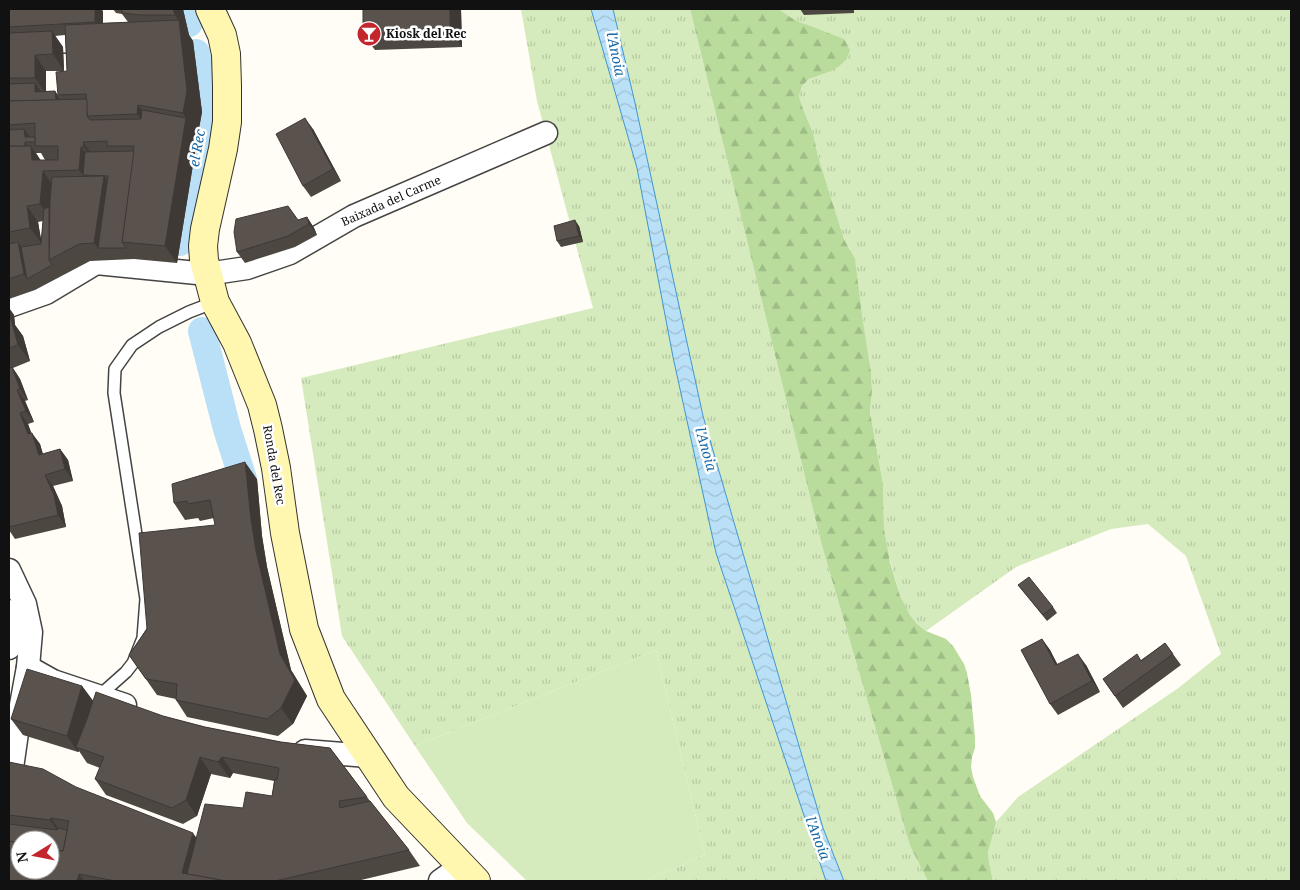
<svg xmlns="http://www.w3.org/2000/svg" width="1300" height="890" font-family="'Noto Serif',serif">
<defs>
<pattern id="grass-tufts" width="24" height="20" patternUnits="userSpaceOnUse" patternTransform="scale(1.25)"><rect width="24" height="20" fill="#d5ebbd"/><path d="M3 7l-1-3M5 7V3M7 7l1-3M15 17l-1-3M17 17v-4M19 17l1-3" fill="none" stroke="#b6c8a1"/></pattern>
<pattern id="forest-firs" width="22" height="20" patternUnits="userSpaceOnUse" patternTransform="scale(1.25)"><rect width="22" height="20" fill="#b9dc9c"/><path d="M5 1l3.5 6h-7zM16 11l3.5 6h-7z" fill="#9ebc85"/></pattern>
<pattern id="water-waves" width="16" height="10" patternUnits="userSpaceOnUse" patternTransform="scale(1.25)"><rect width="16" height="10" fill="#b9e0f7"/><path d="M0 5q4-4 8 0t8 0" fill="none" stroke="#9ebfd3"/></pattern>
</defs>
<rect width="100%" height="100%" fill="#fffdf5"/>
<!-- grass -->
<g fill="url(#grass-tufts)">
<path d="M521,9H591L637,168L716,553L826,881H645L705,855L656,650L415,746L342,636L301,378L593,308L537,101Z"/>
<path d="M613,9H690L822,546L910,846L928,881H844L823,828L703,416L635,103Z"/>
<path d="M779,9H1291V881H993L989,862L988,852L990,841L996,822L1018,797L1177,689L1221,654L1186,556L1148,524L1111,529L1016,567L926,631L917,624L910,615L904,605L900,596L888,553L884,529L883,484L870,412L872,391L871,372L850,249L844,239L833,204L818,156L813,133L802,106L799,96L802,86L809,79L829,72L846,60L822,32L790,17Z"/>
</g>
<!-- forest -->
<path fill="url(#forest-firs)" d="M690,9H779L790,17L800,22L844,39L850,50L846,60L838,67L829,72L809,79L802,86L799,96L802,106L813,133L818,156L833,204L844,239L855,259L862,316L871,372L872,391L870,412L883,484L884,529L890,562L900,596L910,615L917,624L926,631L946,639L953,646L964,664L967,673L971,695L975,738V748L972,757L971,767L973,777L980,796L993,813L996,822L988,852L989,862L993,881H928L910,846L822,546Z"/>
<!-- garden -->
<path fill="#d5ebbd" d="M656,650L705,855L645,881H527L467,823L415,746Z"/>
<!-- water -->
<path fill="url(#water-waves)" stroke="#3f96cf" d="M591,9H613L635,103L703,416L823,828L844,881H826L716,553L673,357L637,168Z"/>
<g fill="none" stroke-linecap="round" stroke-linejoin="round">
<!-- canal -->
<g stroke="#b9e0f7" stroke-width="28">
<path d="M185,9L189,23"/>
<path d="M180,242L204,113L200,71L196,53"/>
<path d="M202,331L227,429L243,479"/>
</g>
<defs>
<path id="lane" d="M99,696L126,672L133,663L143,638L146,599L114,393L115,369L132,345L159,327L189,312L215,302"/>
<g id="street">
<path d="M9,44L95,40"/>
<path d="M9,306L46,293L96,263L207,274L247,268L290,253L354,216L546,133"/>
<path d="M9,570L25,604L31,632L28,667L21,705L9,789"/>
<path d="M9,611L13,626L9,648"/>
<path d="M28,667L53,681L125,705"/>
<path d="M305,751L368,756"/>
<path d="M440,881L461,866"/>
</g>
<path id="secondary" d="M210,9L222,35L226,54L227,86V122L223,149L205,229L203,246L204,260L215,302L237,343L262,405L268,429L276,468L285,533L304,629L331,699L396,797L476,881"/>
</defs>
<!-- lane casing -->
<use href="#lane" stroke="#444" stroke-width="14"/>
<!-- street casing -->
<use href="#street" stroke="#444" stroke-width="25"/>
<!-- secondary casing -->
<use href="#secondary" stroke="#333" stroke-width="30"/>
<!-- lane -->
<use href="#lane" stroke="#fff" stroke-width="11"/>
<!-- street -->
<use href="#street" stroke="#fff" stroke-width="22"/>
<!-- secondary -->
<use href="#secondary" stroke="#fff6b0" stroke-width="28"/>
</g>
<!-- wall -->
<g fill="#4d4742" fill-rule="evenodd">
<path d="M9,9H102L103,23L128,22L122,14L116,13L113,9H183L189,35L193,41L202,112L198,134L177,263L134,259L90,261L35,290L9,299ZM65,35L67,71L58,95L61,100L55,91H46V71H64L63,47L55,36ZM36,153H41L45,160H40ZM43,221L41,241L38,222Z"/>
<path d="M363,9H461L462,47L375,50L363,34Z"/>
<path d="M800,9H854V13L804,15Z"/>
<path d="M313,129L341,181L311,197L303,186Z"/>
<path d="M307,217L314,228L317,235L295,247L245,263L237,252L298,220Z"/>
<path d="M579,226L583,242L561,247L557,241Z"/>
<path d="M9,308L14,315L15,325L23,336L30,361L13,368L20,379L28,400L25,401L34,422L28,424L31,433L40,444L43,454L60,449L68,460L73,481L53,486L62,506L66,527L15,539L9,530Z"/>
<path d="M257,479L262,536L267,567L291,670L307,696L293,724L278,736L187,717L176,700V699L157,695L129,655L215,525L214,518L200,521L198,518L185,520L174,503Z"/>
<path d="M1018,585L1053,607L1057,613L1047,621Z"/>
<path d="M1042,639L1050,650L1057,664L1086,665L1100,692L1058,715L1050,704Z"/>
<path d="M1165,643L1181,665L1123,708L1103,679L1141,660Z"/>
<path d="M82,686L93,701L163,716L205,727L281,742L330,748L370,801L409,850L420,866L357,881H9V762L76,787L196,838L243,808L272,796L274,781L233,773L230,778L211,774L197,816L183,824L106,795L95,779L100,768L87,763L79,751L78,752L23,735L11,719Z"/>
</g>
<!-- shaded-wall -->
<g fill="#3f3936">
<path d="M95,9H101L103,11V33L95,22Z"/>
<path d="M173,9H183L189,35L193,41L202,112L198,134L177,263L165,246L186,118L183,113L179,21L175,15Z"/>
<path d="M450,9H461L462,47L450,31Z"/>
<path d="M52,31L63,47L64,71L53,54Z"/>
<path d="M35,55L46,71V94L35,78Z"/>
<path d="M35,83L43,94L35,92Z"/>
<path d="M55,91L63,103L57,104Z"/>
<path d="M138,105L153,126L152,135L137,114Z"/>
<path d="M305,118L313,129L341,181L333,169Z"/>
<path d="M24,129L32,140L25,137Z"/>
<path d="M25,142L31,151V146L42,162L43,171L54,187L52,220L40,204L25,151Z"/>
<path d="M83,142L95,159V163L84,147Z"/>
<path d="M81,147L93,163L83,175L79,170Z"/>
<path d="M104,176L115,192L98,248L94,243Z"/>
<path d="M27,206L38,222L42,244L30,228Z"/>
<path d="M307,217L314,228L317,235L309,224Z"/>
<path d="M575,220L579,226L583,242L579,236Z"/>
<path d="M18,242L29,258L27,279L35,290L24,274Z"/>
<path d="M9,308L14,315L15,325L23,336L30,361L18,345L9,326Z"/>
<path d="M12,367L20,379L28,400L20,389Z"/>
<path d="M17,390L25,401L34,422L26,411Z"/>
<path d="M20,413L28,424L36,445L28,434Z"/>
<path d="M32,433L40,444L46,466L39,455Z"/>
<path d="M60,449L68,460L73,481L65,469Z"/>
<path d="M245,462L257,479L262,536L267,567L291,670L307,696L293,724L281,708L280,654L256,551L251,519Z"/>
<path d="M45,475L53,486L62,506L66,527L58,515Z"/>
<path d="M1042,639L1050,650L1064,677L1056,665Z"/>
<path d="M1078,654L1086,665L1100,692L1092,681Z"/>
<path d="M82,686L94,702L76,747L79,751L78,752L67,736Z"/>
<path d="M200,757L211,774L197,816L186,800Z"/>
<path d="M222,757L233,773L230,778L218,762Z"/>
<path d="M51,818L66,839L65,841L50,820Z"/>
<path d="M193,833L208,854L201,880L182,873Z"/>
<path d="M79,874L84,881H77Z"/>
</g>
<!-- building -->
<g fill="#5a524d" stroke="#3f3936">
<path d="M9,9H95V22L9,27Z"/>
<path d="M122,9H173L175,15H141L122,13Z"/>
<path d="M363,9H450V31L363,34Z"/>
<path d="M179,20L187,91L183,113L138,105L137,114L87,116L86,94L58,95L56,72L67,71L65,25Z"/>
<path d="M52,31L53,54L35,55V78H9V33Z"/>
<path d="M35,83V92L55,91L56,100L9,101V84Z"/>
<path d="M87,99V116L90,120L141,119L142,110L186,118L165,246L122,242L134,146H107V141L83,142L84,147H81L79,170L43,171L40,204L27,206L30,228L9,232V146H31L32,160H58V146H35V123L9,125V101Z"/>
<path d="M305,118L333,169L303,186L276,134Z"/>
<path d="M24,129L25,137H35V142H25V146H9V130Z"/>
<path d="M134,151L122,242L126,248H98L108,176L83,175L85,152Z"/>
<path d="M104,176L94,243L79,244L49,260L50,201L52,177Z"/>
<path d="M288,206L298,220L307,217L309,224L288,236L237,252L234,232L236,219Z"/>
<path d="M49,207V260L52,265L27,279L21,247L41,244L44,209Z"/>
<path d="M575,220L579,236L557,241L554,226Z"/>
<path d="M18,242L24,274L9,279V244Z"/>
<path d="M11,319L18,345L9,348V320Z"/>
<path d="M12,367L20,389L17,390L26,411L20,413L28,434L32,433L39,455L60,449L65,469L45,475L54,495L58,515L9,527V368Z"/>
<path d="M245,462L251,519L256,551L280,654L295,680L281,708L267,719L176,700L177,684L146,679L129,655L147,629L139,533L215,525L210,500L188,504L187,501L174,503L172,484Z"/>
<path d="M1029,577L1053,607L1043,615L1018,585Z"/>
<path d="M1042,639L1056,665L1078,654L1092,681L1050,704L1021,650Z"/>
<path d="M1165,643L1173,654L1115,696L1103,679L1137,654L1141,661Z"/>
<path d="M27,669L82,686L67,736L11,719Z"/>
<path d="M96,692L163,716L205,727L281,742L330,748L367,797L339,801L340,808L370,801L409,850L275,881H261L260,880L258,881H226L187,874L205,804L243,808L246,792L272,796L275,779L277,780L279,768L222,757L218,762L200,757L186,800L172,808L95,779L104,757L76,747L87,719Z"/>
<path d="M9,762L43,769L76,787L193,833L182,873L226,881H116L79,874L77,881H9V841L20,843V870H50V849L63,851L69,821L51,818L50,820L9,815Z"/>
<path d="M9,824L57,830L58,828L67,830L63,851L50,849V840H20V843L9,841Z"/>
</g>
<!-- icons -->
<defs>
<symbol id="bar-disc" viewBox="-11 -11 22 22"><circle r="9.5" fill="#c4262e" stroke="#fff"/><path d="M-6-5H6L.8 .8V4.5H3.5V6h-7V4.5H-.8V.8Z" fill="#fff"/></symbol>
</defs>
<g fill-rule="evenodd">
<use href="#bar-disc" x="355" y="20" width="28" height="28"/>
</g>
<g text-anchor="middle" stroke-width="5" stroke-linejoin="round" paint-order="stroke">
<!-- poi labels -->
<g font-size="12" font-weight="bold" fill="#111" stroke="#fff" text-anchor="start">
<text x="386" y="38">Kiosk del Rec</text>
</g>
<!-- street labels -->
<g font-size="12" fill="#111" stroke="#fff">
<text transform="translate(391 201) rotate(-24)" y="4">Baixada del Carme</text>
<text transform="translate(274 465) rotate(80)" y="4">Ronda del Rec</text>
</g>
<!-- water labels -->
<g font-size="14" font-style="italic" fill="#1768a6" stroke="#fff">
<text transform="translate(616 54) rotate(78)" y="5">l'Anoia</text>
<text transform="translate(197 148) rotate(-80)" y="5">el Rec</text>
<text transform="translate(706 449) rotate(74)" y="5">l'Anoia</text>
<text transform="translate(818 838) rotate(69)" y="5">l'Anoia</text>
</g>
</g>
<!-- border -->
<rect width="1300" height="890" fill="none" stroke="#111111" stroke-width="20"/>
<!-- north arrow -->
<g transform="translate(35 855) rotate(260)"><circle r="24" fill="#ffffff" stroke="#a0a0a0"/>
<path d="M0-4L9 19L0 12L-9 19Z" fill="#c4262e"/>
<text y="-8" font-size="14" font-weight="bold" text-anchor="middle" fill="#111111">N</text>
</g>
</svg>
